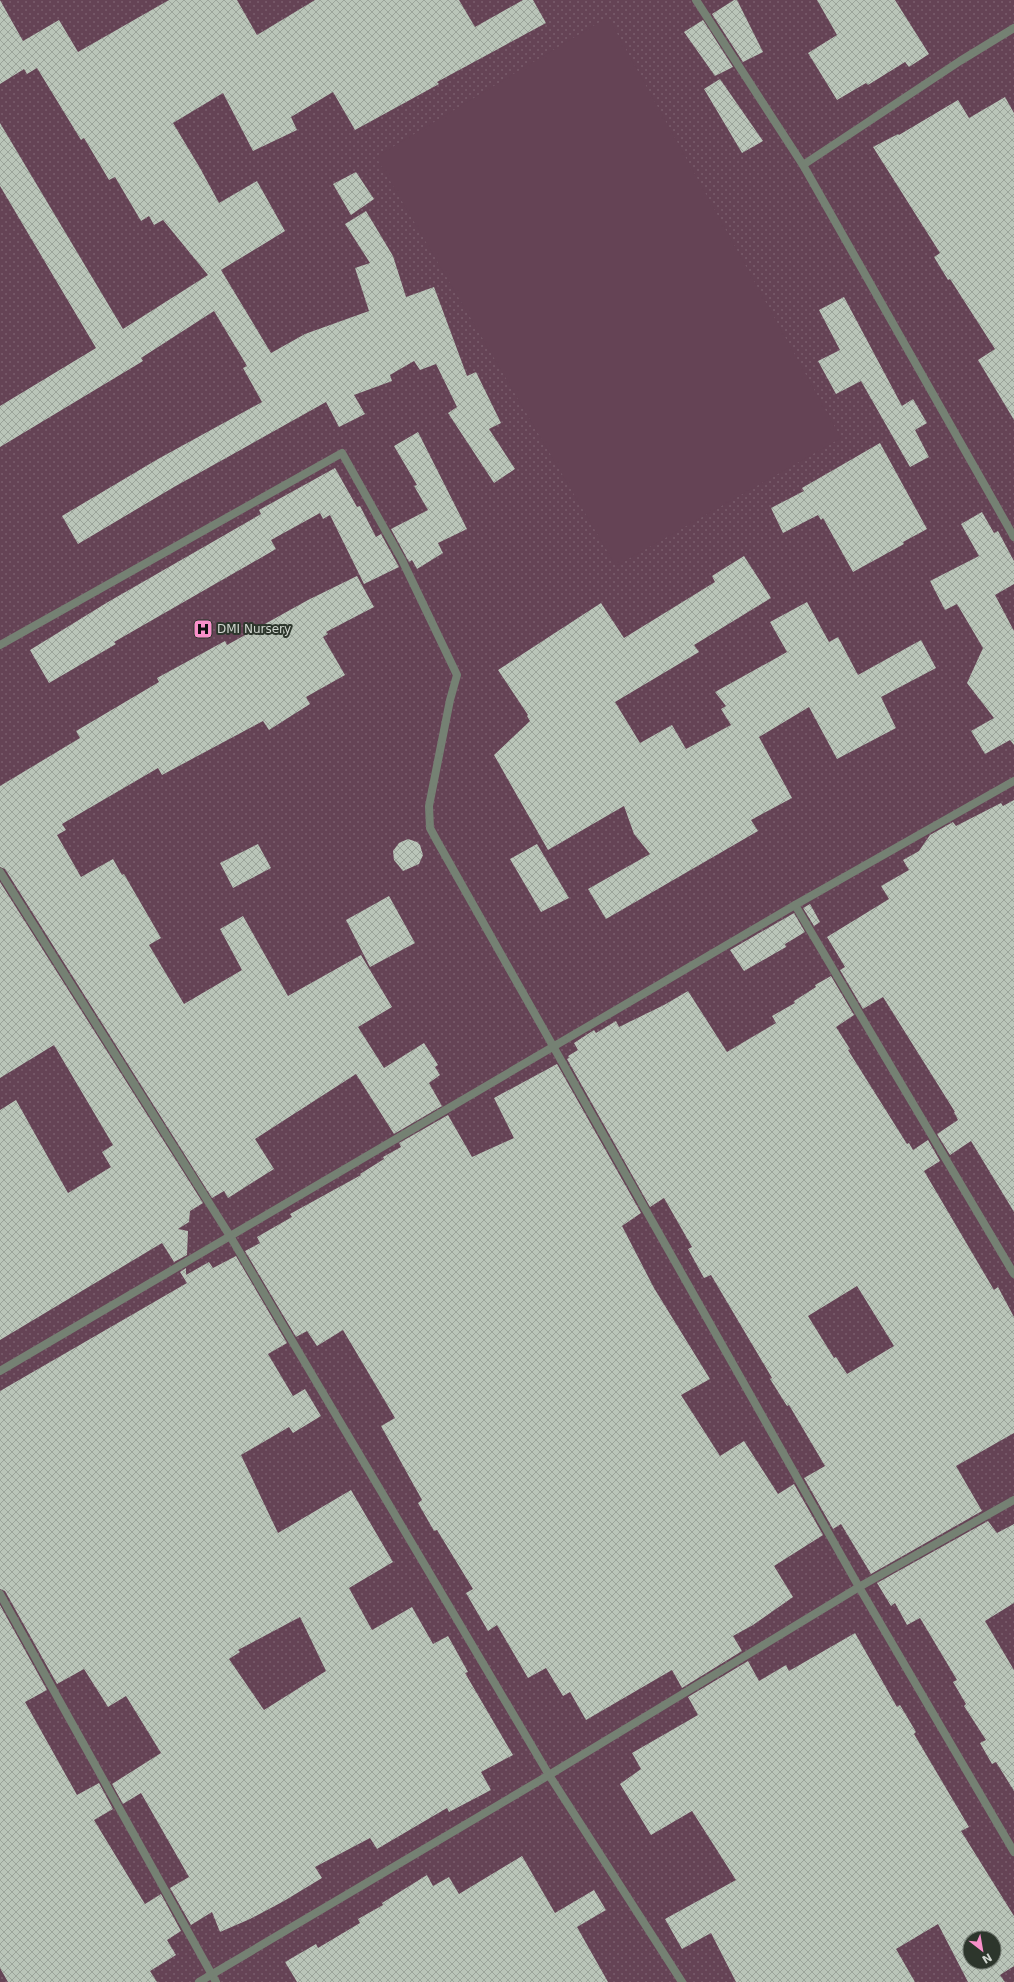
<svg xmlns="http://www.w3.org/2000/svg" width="1014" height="1982" font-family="'DejaVu Sans',sans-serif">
<defs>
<pattern id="grass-dots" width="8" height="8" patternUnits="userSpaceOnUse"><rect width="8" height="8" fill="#654355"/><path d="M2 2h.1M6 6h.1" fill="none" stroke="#7a5d6c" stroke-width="1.8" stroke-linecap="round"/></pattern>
<pattern id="building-cross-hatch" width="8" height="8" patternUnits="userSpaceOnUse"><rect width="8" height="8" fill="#bac5b9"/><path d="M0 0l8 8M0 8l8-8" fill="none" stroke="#9ba49a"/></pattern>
</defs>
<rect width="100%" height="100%" fill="#2d362c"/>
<!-- grass -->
<path fill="url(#grass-dots)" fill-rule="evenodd" d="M0,0H1014V1982H0ZM970,1938H994V1962H970Z"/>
<!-- garden -->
<path fill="#654355" d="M608,17L841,438L616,566L376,157Z"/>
<!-- building -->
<g fill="url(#building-cross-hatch)" fill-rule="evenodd">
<path d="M0,0L23,41L59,20L78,52L169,0H237L257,35L315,0H459L475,27L523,0H533L546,23L437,82L439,84L355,130L333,92L291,117L297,130L253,151L223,93L173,123L200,168L219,203L257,181L285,231L221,270L271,353L305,334L369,311L355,268L370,263L345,224L366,211L393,256L406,297L434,287L467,376L476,372L501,423L489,429L515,469L494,483L448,413L457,407L436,364L420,370L414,361L390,375L392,381L354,395L365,414L339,427L326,402L174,487L78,544L62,516L158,459L262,402L243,368L247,366L214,311L141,358L143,361L0,447V406L96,348L0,186V123L123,329L208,275L163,220L154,225L149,216L141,221L115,177L109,180L84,138L81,140L37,68L27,74L24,69L0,84Z"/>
<path d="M734,0H737L763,52L743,62L712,14Z"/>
<path d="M817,0H895L929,54L909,67L905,62L868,85L866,83L837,100L808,53L837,35Z"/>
<path d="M703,20L733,67L715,76L684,32Z"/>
<path d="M720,79L763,141L742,153L704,89Z"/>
<path d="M1005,97L1014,113V420L978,360L995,349L950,279L948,280L934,257L940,253L873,147L898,134L899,135L958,100L969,118Z"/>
<path d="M356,172L374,199L351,215L333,184Z"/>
<path d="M844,297L902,406L913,399L927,423L915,430L929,457L910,467L861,381L836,394L818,361L840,350L819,310Z"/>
<path d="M418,432L467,529L438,543L443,553L417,569L412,560L409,562L391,529L428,510L414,486L417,485L394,446Z"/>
<path d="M880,443L927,529L903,542L904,544L853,572L823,518L821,520L818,515L783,533L771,508L804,491L802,488Z"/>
<path d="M335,468L357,507L360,506L376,537L381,534L399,567L364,584L330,515L323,519L320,513L271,540L276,549L114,642L116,644L49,683L30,650L108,602L261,514L259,510Z"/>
<path d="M982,512L994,533L998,531L1014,561V584L995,595L1014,631V745L1010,740L985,754L971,731L994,718L967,683L983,648L957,604L945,610L930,581L979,556L961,524Z"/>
<path d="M744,556L771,598L694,645L699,652L615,702L640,743L672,725L686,749L731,725L721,709L726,706L715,692L787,652L770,622L807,602L829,642L838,637L858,675L921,640L936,668L881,697L896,728L837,759L809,707L759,737L792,798L751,820L758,831L606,919L588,889L650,854L634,834L624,806L548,850L494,755L530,721L527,716L528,715L498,670L601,603L624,638L715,582L712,576Z"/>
<path d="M357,576L374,607L326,632L328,634L323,637L345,675L306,697L310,704L269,730L263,721L162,775L158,768L62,824L66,830L57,835L81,877L113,859L122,875L124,874L161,938L149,945L184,1004L242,970L220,929L243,916L288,996L361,955L392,1007L358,1027L384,1068L424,1043L438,1065L435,1067L440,1075L429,1083L442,1106L394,1134L356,1074L255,1139L274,1169L228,1198L224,1191L212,1198L5,869L0,867V786L80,738L76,731L159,682L157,678L225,641L227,645L308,600Z"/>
<path d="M1014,800V1212L971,1141L950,1155L937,1134L958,1120L954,1112H955L883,997L863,1009L840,970L845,967L827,937L889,899L881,886L909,870L903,860L919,851L930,835L953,822L956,826L1001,803L1003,806Z"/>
<path d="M408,839L417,842L420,845L423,855L419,864L403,871L394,860L393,851L399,843Z"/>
<path d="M258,844L271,868L233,888L220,863Z"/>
<path d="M537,844L569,898L541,912L510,859Z"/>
<path d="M0,882L203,1203L190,1211L189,1222L178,1229L188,1231L187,1255L174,1262L162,1243L0,1340V1110L16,1100L68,1193L111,1167L102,1152L113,1145L54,1045L0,1078Z"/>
<path d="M389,896L415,943L370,967L346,920Z"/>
<path d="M810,904L820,922L814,926L803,908Z"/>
<path d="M794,913L805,932L785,944L786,947L744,971L730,950Z"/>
<path d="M831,976L854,1015L836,1027L850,1049L848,1050L907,1144L909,1143L913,1150L928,1140L940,1161L924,1171L994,1290L998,1287L1014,1317V1433L956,1466L982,1511L871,1574L841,1524L833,1529L804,1478L825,1466L789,1405L787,1406L770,1379L772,1378L711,1275L704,1278L688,1249L692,1247L664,1198L650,1207L567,1059L569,1058L568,1056L578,1050L574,1043L594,1030L596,1033L616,1021L619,1027L664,1005L688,991L727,1052L776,1023L772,1016L795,1003L794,1001L816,987L815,985ZM857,1286L894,1346L847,1374L836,1357L834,1358L808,1316Z"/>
<path d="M557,1064L641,1213L622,1226L654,1288L710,1379L681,1395L720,1456L744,1441L778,1494L794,1484L823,1535L774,1566L793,1597L753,1625L733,1636L742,1651L682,1688L672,1670L586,1720L570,1692L563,1696L546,1668L528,1678L497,1625L488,1631L466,1593L473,1589L437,1530L434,1531L418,1503L422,1500L381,1426L395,1418L343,1330L317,1346L307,1331L296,1337L245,1251L260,1243L257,1237L292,1217L290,1214L361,1175L360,1174L384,1159L383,1157L401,1147L399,1143L448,1115L472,1157L514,1138L494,1098Z"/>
<path d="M236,1256L287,1343L268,1354L293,1396L305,1389L321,1416L293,1433L289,1427L241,1455L278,1533L351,1490L393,1562L349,1588L372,1630L412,1607L433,1644L448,1636L468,1672L465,1673L513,1755L481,1772L491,1790L449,1812L447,1808L377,1849L370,1838L315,1867L322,1878L284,1901L250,1919L220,1932L212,1912L191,1925L170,1888L189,1877L141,1793L123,1804L112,1784L161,1753L126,1696L108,1707L84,1669L57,1684L5,1591L0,1589V1391L187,1283L180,1272L186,1268V1275L209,1262L213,1268ZM300,1617L326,1671L264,1710L229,1659L240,1652L238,1650Z"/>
<path d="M988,1521L997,1533L1014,1524V1603L985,1621L1014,1670V1791L996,1762L992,1764L980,1743L986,1740L964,1706L966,1704L953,1682L957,1680L920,1618L907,1625L895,1603L891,1606L877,1583Z"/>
<path d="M0,1605L47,1690L25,1702L77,1795L99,1783L113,1809L94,1820L145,1904L161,1894L181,1931L167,1940L176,1955L150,1971L157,1982H8L0,1968Z"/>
<path d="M855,1633L897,1707L900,1705L916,1732L914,1734L969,1827L961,1831L1014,1916V1966L1000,1975L1005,1982H968L938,1924L896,1949L915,1982H736L711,1933L682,1949L665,1919L736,1880L692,1811L651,1835L620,1784L641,1769L632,1753L698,1715L688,1697L748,1661L759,1681L786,1665L789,1671ZM970,1938H994V1962H970Z"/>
<path d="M522,1856L555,1913L594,1890L606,1910L577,1927L608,1982H297L285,1962L316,1944L318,1948L360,1923L358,1919L383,1905L382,1903L427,1875L433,1886L449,1877L459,1894Z"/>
</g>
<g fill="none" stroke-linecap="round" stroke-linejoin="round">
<!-- street -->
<g stroke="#758173" stroke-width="8">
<path d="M696,0L803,165L1014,537"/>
<path d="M803,165L960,61L1014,28"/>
<path d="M0,645L342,453L402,560L457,675L450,700L429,806L430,828L437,841L859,1587L1014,1852"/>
<path d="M0,872L230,1236L549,1775L682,1982"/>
<path d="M795,905L1014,1274"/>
<path d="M0,1371L795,905L1014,781"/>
<path d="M0,1594L216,1982"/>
<path d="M199,1982L549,1775L859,1587L1014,1500"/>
</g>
</g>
<!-- icons -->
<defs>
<symbol id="hospital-square" viewBox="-11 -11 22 22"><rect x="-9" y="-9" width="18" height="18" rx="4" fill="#f990ca" stroke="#2d362c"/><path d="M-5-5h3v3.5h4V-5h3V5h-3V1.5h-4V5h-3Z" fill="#111"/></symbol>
</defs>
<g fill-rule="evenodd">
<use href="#hospital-square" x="192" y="618" width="22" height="22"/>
</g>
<g text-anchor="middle" stroke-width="4" stroke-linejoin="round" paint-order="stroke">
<!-- poi labels -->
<g font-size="12" fill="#d1d7d0" stroke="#2d362c" text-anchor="start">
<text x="217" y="633">DMI Nursery</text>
</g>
</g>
<!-- north arrow -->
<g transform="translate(982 1950) rotate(149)"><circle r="19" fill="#2d362c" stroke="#6f766e"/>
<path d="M0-3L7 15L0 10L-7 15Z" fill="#f990ca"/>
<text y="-6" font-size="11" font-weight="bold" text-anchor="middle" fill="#d1d7d0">N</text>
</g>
</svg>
